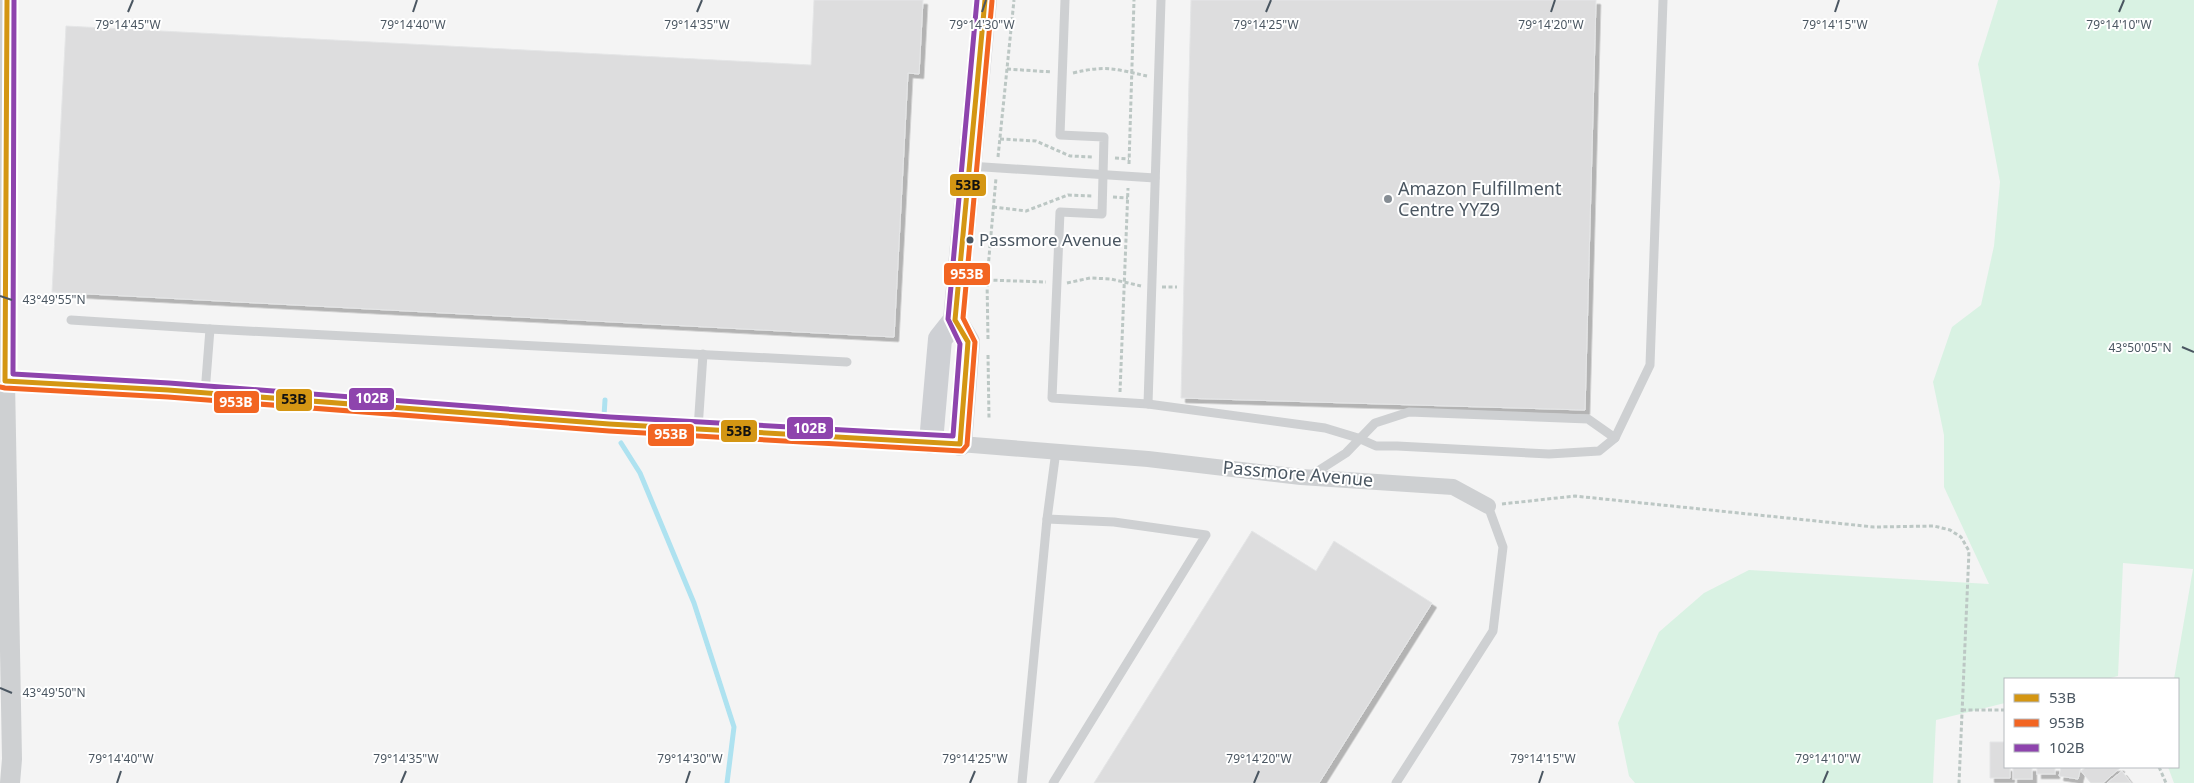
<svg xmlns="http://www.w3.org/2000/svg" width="2194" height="783" font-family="'Noto Sans',sans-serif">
<defs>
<filter id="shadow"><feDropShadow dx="4.5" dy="4.5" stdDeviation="0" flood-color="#0004"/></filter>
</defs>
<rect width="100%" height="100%" fill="#f4f4f4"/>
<!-- green -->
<path fill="#d9f2e3" d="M1998,0H2194V783H2174L2168,767H2178V679H2174L2193,569L2123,563L2118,676L2106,679H2005V703L1936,720L1933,783H1635L1629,776L1618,723L1659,632L1704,593L1749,570L1989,584L1944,487V435L1933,382L1952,327L1981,305L1994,246L2000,182L1978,64Z"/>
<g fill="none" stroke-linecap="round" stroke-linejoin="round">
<!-- stream -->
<g stroke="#aee2f0" stroke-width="5">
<path d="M604,416L605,400"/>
<path d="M621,443L640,473L694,603L734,727L727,783"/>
</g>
</g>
<!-- building -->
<g fill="#ddddde" stroke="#e5e6e7" filter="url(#shadow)">
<path d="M814,0H923L919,74L908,73L894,337L52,292L66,26L811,65Z"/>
<path d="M1191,0H1596L1585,410L1181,398Z"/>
<path d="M1252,531L1316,571L1334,541L1432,603L1319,783H1094Z"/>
<path d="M1990,742H2005V767H2010V778H1990Z"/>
<rect x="2013" y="767" width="19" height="12"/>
<rect x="2037" y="767" width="18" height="7"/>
<path d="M2061,767H2081L2078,779L2059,776Z"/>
<path d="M2086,767H2120V768L2103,783H2091L2081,771Z"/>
<path d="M2122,771L2131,783H2107Z"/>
</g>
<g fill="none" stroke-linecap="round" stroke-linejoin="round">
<!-- path -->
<g stroke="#bcc7c4" stroke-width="3" stroke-dasharray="4 2.5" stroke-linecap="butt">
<path d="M1007,69L1052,72"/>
<path d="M1073,73C1106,65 1115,69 1147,76"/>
<path d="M1000,139L1036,141L1070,156L1094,157"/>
<path d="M998,157L1014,0"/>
<path d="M1115,158L1129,159"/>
<path d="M1129,164L1134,0"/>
<path d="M1113,197L1128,198"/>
<path d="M993,207L1026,211L1068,195L1092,196"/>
<path d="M987,280L1046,282"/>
<path d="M1067,283L1090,278L1111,279L1141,286"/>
<path d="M1162,287H1177"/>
<path d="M988,339L987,280L996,178"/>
<path d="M988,355L989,419"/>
<path d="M1120,392L1128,188"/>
<path d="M1502,504L1575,496L1874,527L1934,526L1950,530L1961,537L1969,551L1959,783"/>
<path d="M1962,710H2005"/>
<path d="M2159,767L2166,783"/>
</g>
<!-- service -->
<g stroke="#ced0d2" stroke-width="9">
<path d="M1065,0L1060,135L1104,137L1102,214L1060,212L1052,398L1148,404L1325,428L1358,438L1376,446H1397L1549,454L1599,451L1615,438L1650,365L1663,0"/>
<path d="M969,166L1155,178"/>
<path d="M71,320L210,329L205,393"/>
<path d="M210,329L847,362"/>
<path d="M1148,404L1161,0"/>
<path d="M698,429L703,354"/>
<path d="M1310,476L1346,453L1375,423L1409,412L1588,419L1615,438"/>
<path d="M1047,519L1114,522L1206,535L1053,783"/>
<path d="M1022,783L1047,519L1056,451"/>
<path d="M1396,783L1493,631L1503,547L1488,506"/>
</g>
<!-- minor -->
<path stroke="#ced0d2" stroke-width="16" d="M960,444L1148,459L1301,477L1453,487L1488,506"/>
<!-- tertiary -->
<g stroke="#ced0d2" stroke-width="20">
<path d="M7,0L5,381L12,759L10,783"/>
<path d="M0,381L168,390L609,424L960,444"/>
</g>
<!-- secondary -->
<g stroke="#ced0d4" stroke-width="24">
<path d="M955,320L968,342L960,444"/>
<path d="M931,442L940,339L955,320L985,0"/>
</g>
<defs>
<path id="bus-1" d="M7,0L5,381L168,390L609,424L960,444L968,342L955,320L985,0"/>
<path id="bus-2" d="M0,387L5,388L168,397L609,431L962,451L967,445L975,342L963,318L992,1"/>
<path id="bus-3" d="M14,0L13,374L169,383L610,417L953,436L960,344L948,319L977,0"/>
</defs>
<!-- bus-1 casing -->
<use href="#bus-1" stroke="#fff" stroke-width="9"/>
<!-- bus-2 casing -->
<use href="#bus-2" stroke="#fff" stroke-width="9"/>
<!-- bus-3 casing -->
<use href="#bus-3" stroke="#fff" stroke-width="9"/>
<!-- bus-1 -->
<use href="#bus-1" stroke="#d49613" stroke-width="5"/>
<!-- bus-2 -->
<use href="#bus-2" stroke="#f26522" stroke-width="5"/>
<!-- bus-3 -->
<use href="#bus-3" stroke="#8e44ad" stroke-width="5"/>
</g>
<!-- ticks -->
<path fill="none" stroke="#4a5661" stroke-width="2" d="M128,12L133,0M413,12L417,0M697,12L702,0M982,12L986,0M1266,12L1271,0M1551,12L1555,0M1835,12L1839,0M2119,12L2124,0M0,296L12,300M2182,347L2194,352M0,688L12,693M117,783L121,771M401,783L406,771M686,783L690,771M970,783L975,771M1254,783L1259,771M1539,783L1543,771M1823,783L1828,771"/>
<!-- markers -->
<circle fill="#868d94" stroke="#fff" stroke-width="2" cx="1388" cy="199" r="5"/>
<circle fill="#4a5661" stroke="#fff" stroke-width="2" cx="970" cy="240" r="4.5"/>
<g text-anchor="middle" stroke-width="4" stroke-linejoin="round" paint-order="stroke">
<!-- bus labels -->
<g font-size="17" fill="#4a5661" stroke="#fff" text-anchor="start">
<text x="979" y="246">Passmore Avenue</text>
</g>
<!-- poi labels -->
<g font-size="18" fill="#4a5661" stroke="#fff" text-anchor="start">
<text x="1398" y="195">Amazon Fulfillment<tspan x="1398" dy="21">Centre YYZ9</tspan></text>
</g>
<!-- street labels -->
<g font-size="18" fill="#4a5661" stroke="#fff">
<text transform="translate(1298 474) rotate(5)" y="6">Passmore Avenue</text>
</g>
</g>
<g font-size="12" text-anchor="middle" fill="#4a5661" stroke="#fff" stroke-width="4" stroke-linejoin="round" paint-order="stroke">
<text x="128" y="29">79°14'45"W</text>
<text x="413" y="29">79°14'40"W</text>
<text x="697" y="29">79°14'35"W</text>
<text x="982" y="29">79°14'30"W</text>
<text x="1266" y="29">79°14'25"W</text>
<text x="1551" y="29">79°14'20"W</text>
<text x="1835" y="29">79°14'15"W</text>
<text x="2119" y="29">79°14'10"W</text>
<text x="54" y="304">43°49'55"N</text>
<text x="2140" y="352">43°50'05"N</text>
<text x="54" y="697">43°49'50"N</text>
<text x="121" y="763">79°14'40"W</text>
<text x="406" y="763">79°14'35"W</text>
<text x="690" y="763">79°14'30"W</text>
<text x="975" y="763">79°14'25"W</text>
<text x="1259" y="763">79°14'20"W</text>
<text x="1543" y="763">79°14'15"W</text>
<text x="1828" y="763">79°14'10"W</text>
</g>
<g stroke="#fff" stroke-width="2">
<rect x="949" y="173" width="38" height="24" rx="5" fill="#d49613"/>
<rect x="943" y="262" width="48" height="24" rx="5" fill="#f26522"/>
<rect x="348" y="387" width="47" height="24" rx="5" fill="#8e44ad"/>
<rect x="275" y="388" width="38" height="24" rx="5" fill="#d49613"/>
<rect x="213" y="390" width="47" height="24" rx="5" fill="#f26522"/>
<rect x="786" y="416" width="48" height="24" rx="5" fill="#8e44ad"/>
<rect x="720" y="419" width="38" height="24" rx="5" fill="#d49613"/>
<rect x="647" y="423" width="48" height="24" rx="5" fill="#f26522"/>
</g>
<g font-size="14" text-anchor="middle" font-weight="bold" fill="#fff">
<text x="967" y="279">953B</text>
<text x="372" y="403">102B</text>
<text x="236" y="407">953B</text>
<text x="810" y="433">102B</text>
<text x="671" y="439">953B</text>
</g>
<g font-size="14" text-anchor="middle" font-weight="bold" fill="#111">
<text x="968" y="190">53B</text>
<text x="294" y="404">53B</text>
<text x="739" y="436">53B</text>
</g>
<!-- legend -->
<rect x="2004" y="678" width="175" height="90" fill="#ffffff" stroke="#b7bbc0"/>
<rect x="2014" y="694" width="25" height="8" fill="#d49613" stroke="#b7bbc0"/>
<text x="2049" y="703" font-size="15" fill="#4a5661">53B</text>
<rect x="2014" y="719" width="25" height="8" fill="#f26522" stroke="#b7bbc0"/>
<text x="2049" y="728" font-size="15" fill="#4a5661">953B</text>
<rect x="2014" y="744" width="25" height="8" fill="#8e44ad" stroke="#b7bbc0"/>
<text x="2049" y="753" font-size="15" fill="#4a5661">102B</text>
</svg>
